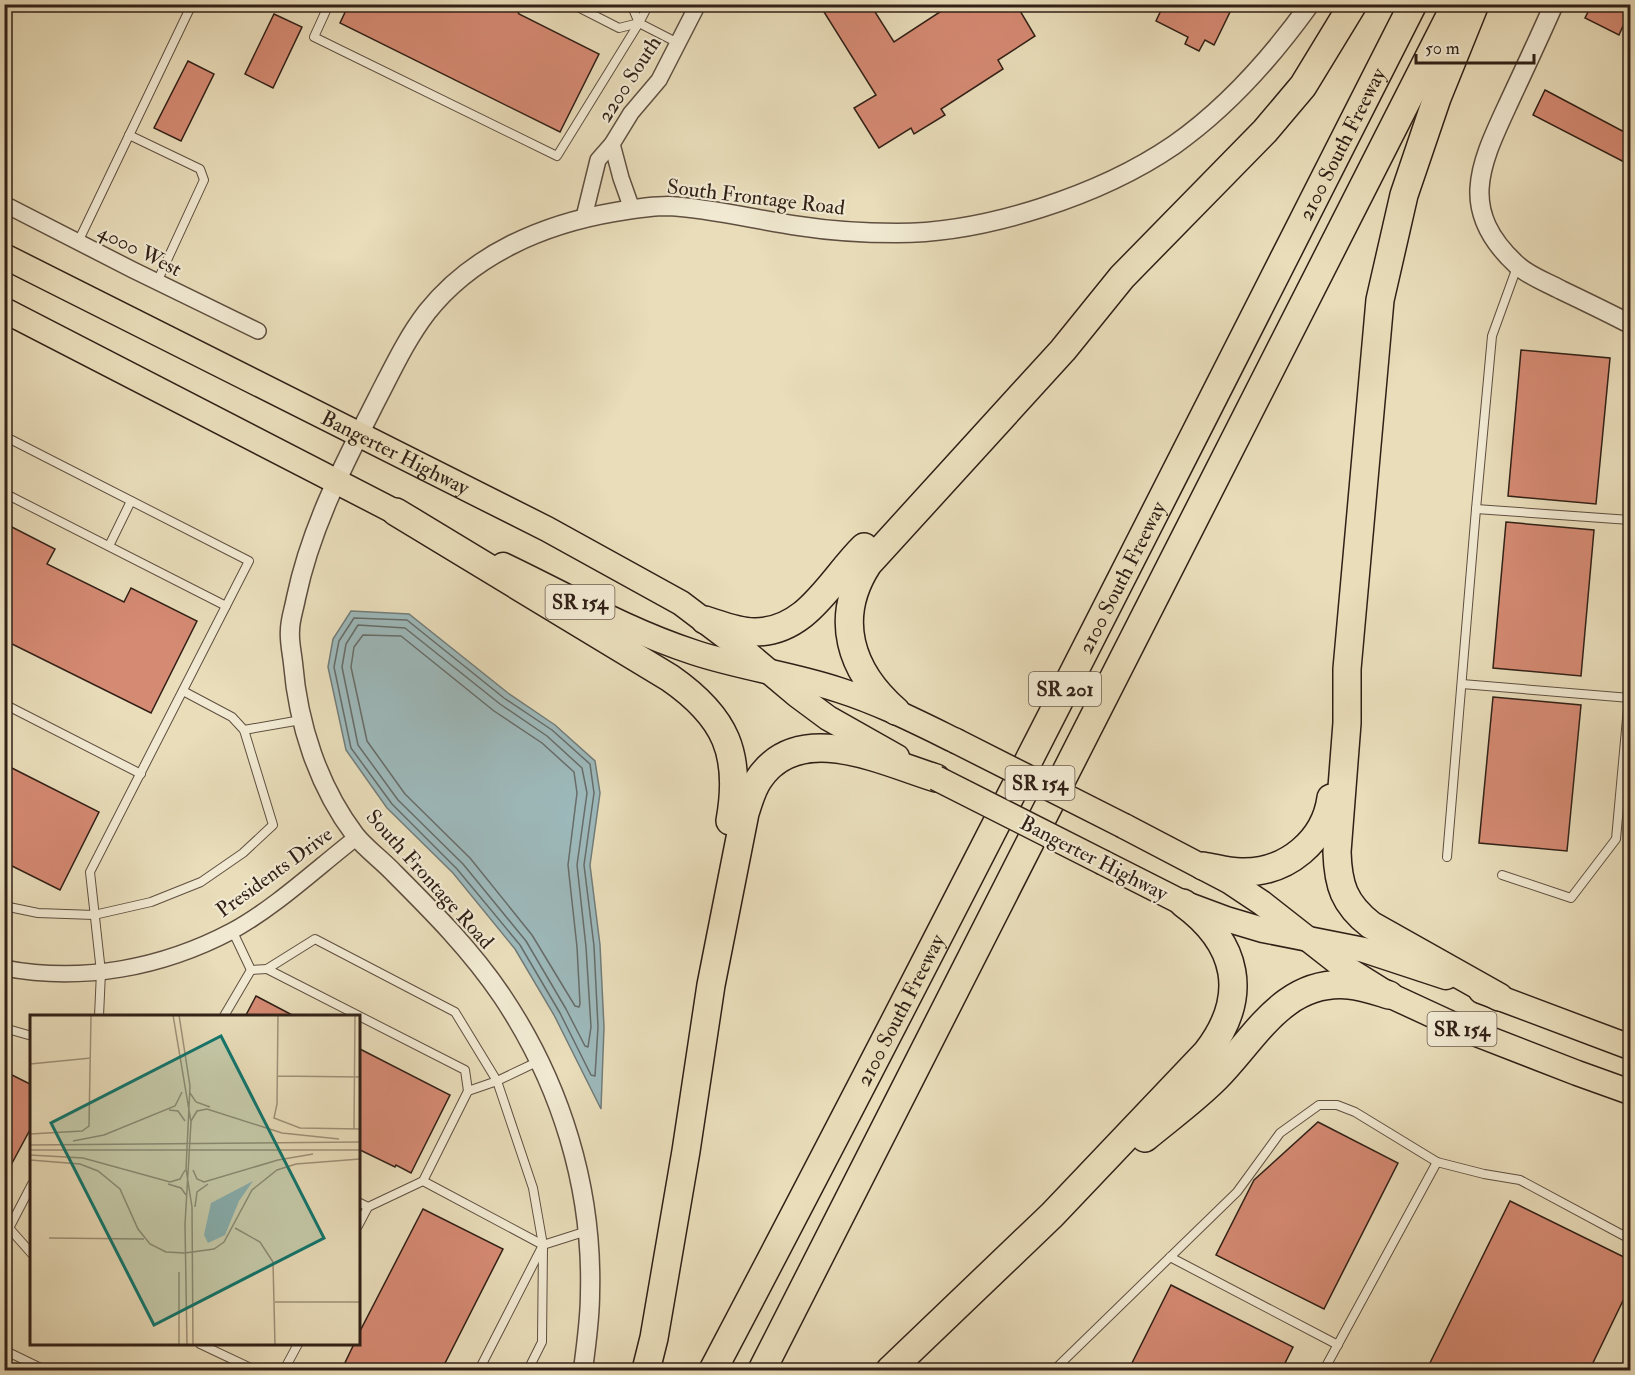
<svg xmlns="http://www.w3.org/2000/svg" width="1635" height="1375" font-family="'IM FELL Double Pica',serif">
<rect width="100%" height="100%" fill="#e9ddba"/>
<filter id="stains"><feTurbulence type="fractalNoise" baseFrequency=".00333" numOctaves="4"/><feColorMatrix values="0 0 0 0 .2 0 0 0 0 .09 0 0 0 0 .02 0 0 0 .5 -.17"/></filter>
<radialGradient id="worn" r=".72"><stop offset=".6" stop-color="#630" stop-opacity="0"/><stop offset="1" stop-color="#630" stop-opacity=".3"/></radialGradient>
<!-- water -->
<path fill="#9db9bb" stroke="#727c79" stroke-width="1.5" d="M351,611L409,614L508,693L555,725L595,761L600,793L590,865L600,945L604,1027L601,1109L554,1015L515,949L453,873L387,808L346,750L328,667L333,639Z"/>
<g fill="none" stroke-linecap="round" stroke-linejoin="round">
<!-- shore -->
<g stroke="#676c69" stroke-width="1.5">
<path d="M354,618L407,620L504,698L552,730L590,764L594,793L584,865L594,946L598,1027L595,1076L591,1075L560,1013L520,945L457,869L392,804L351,748L334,667L339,641Z"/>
<path d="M358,625L405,628L500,704L547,736L582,768L587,793L577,865L586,947L591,1027L588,1047L585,1046L566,1009L526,941L463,864L398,800L358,745L342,667L346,644Z"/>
<path d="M363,635L401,636L494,711L542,743L574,772L577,793L568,865L577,947L580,1004L579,1007L575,1006L532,935L470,858L405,794L367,741L351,667L354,647Z"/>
</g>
</g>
<!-- building -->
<g fill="#d58a73" stroke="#312017" stroke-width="1.5">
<path d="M349,4H513L519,14L599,54L560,132L340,23Z"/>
<path d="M819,4H870L894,42L952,4H1016L1035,36L998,60L1003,69L941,109L945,115L914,134L911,128L879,148L854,108L876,95Z"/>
<path d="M1164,4H1220L1231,10L1214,45L1205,40L1199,51L1185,44L1188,37L1156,21Z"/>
<path d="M1592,4H1620L1630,10L1619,35L1585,18Z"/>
<path d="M274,14L302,27L273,88L245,74Z"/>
<path d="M188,61L214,74L181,141L154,128Z"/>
<path d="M1545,90L1630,135V165L1533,115Z"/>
<path d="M1521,350L1610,358L1596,504L1508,496Z"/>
<path d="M1506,522L1594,530L1581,676L1493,668Z"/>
<path d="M4,523L55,549L47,564L124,602L131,588L197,621L151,713L4,640Z"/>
<path d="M1493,697L1581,705L1567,851L1479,843Z"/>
<path d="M4,764L99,812L60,890L4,862Z"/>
<path d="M256,996L296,1017H245Z"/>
<path d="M358,1048L450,1095L411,1173L396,1165L395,1167L358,1149Z"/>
<path d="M4,1071L32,1085V1126L4,1178Z"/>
<path d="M1318,1122L1398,1163L1324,1309L1216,1255L1254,1180Z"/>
<path d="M1510,1201L1630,1260V1286L1589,1371H1426Z"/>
<path d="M423,1209L503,1249L441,1371H341L354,1344H358V1335Z"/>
<path d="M1171,1285L1293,1347L1281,1371H1128Z"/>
</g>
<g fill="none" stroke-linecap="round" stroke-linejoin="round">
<defs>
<g id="service">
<path d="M329,4L314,37L557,156L639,23"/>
<path d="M572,4L619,28L639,23"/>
<path d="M631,4L639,23"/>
<path d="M649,4L639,23L678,43"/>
<path d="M129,135L200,169L204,180L157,282"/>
<path d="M78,242L192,4"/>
<path d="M4,436L249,561L90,872L101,972L99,1016"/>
<path d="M4,493L226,606"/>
<path d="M1476,509L1630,520"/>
<path d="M109,546L131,501"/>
<path d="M1462,684L1630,698"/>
<path d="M4,704L141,774"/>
<path d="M244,730L301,720"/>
<path d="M1447,857L1476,509L1492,336L1517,267"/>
<path d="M1502,875L1571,898L1616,839L1630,686"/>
<path d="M4,906L38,913L94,915L151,902L201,882L243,853L273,825L244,730L232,717L183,691"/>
<path d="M232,930L251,970L267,969L315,939L455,1012L497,1081L468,1091L423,1181"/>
<path d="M267,969L465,1070L468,1091"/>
<path d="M224,1016L251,970"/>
<path d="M4,1028L32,1036"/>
<path d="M358,1202L368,1207L423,1181L543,1245"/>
<path d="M4,1226L9,1228L32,1254"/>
<path d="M358,1226L368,1207"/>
<path d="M4,1238L32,1184"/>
<path d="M1170,1257L1338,1345"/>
<path d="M200,1344L255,1370"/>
<path d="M4,1360L10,1353L45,1370"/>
<path d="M284,1370L298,1344"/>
<path d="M479,1370L543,1245L587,1231"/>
<path d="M528,1370L542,1342L543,1245L533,1188L497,1081L539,1061"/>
<path d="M1054,1370L1237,1192L1280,1133L1319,1105H1337L1355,1112L1437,1162L1484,1174L1520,1180L1630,1239"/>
<path d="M1324,1370L1437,1162"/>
<path d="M1624,1370L1630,1357"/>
</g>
<g id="minor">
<path d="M612,144L621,178L632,209"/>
<path d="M4,204L133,270L258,331"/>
<path d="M584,217L598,160L612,144L631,113L659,80L698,4"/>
<path d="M4,968C82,983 162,968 232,931C276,907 317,868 357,837"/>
</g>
<g id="tertiary">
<path d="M1554,4C1540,36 1525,68 1510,100C1481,163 1456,209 1517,265C1529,276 1546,282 1561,290C1584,301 1607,312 1630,324"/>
<path d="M583,1370C586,1345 590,1320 590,1294C593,1188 561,1084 502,996C471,950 433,912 394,873C382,860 366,849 355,835C318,786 298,724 293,663C292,653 289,641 290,630C290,620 294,609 296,598C311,526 345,462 378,397C393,368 407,338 427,312C473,254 544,224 615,212C632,209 652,206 669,206C710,208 757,220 799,226C831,231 864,233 897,233C986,233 1101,195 1174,145C1228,107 1272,57 1310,4"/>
</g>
<g id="trunk">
<path id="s1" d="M4,256L547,529L681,603L747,653L797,695L828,718L897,757"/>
<path d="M4,310L413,521"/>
<path d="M503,565C566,595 628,631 693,652C741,668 791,674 839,690C880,703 917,722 956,741"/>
<path d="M1124,826L1229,881L1262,903L1341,965L1389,995L1456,1026L1577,1073L1630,1092"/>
<path d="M1104,863L1183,903L1226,919L1263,930L1364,950L1446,977"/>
<path d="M1481,991L1630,1047"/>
</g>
<g id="motorway">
<path d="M1475,4L1437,98L1404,195L1380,300L1347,669V723L1337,852C1338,885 1344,904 1371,925L1499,997"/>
<path d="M396,512L670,678C726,717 742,754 730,821"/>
<path d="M705,620C721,625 737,632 754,632C807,633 831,579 864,547"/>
<path d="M896,711C850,671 833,618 868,564L1063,350L1122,277L1265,131L1303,86L1353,4"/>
<path d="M1203,866C1216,868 1231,873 1244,872C1287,872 1325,841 1331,798"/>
<path d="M1145,1138C1169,1118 1194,1100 1216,1078C1255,1039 1283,979 1349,985C1362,986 1376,991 1389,995"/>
<path d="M646,1370L654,1338L686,1151L711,985L745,813C749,801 752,789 759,779C799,719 884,762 936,778"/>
<path id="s2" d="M713,1370C951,918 1181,461 1413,4"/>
<path d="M762,1370L1456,4"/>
<path d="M890,1370L1052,1215L1207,1052C1250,996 1238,943 1183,903"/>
</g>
</defs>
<!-- service casing -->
<use href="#service" stroke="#5f4f40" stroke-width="10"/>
<!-- minor casing -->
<use href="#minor" stroke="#5f4f40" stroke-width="18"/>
<!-- tertiary casing -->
<use href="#tertiary" stroke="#5f4f40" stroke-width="21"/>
<!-- trunk casing -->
<use href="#trunk" stroke="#312017" stroke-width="27"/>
<!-- motorway casing -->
<use href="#motorway" stroke="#312017" stroke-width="30"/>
<!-- service -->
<use href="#service" stroke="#f1e9d2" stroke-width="8"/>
<!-- minor -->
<use href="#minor" stroke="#f1e9d2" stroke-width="15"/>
<!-- tertiary -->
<use href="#tertiary" stroke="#f1e9d2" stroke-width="18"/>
<!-- trunk -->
<use href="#trunk" stroke="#e9ddba" stroke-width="24"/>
<!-- motorway -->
<use href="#motorway" stroke="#e9ddba" stroke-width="27"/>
<defs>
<g id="trunk-bridge">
<path d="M956,741L1124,826"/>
<path d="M936,778L1104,863"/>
</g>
</defs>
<!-- trunk-bridge casing -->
<use href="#trunk-bridge" stroke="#312017" stroke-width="27" stroke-linecap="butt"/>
<!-- trunk-bridge -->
<use href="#trunk-bridge" stroke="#e9ddba" stroke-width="24"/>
</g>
<g text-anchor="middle" stroke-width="4.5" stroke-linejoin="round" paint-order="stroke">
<!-- shield labels -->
<g fill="#f1e9d2" stroke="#6b5c4f" stroke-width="1.5">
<rect x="545.5" y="585" width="69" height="34" rx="4.5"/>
<rect x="1029" y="672" width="72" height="34" rx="4.5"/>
<rect x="1005.5" y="766" width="69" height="34" rx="4.5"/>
<rect x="1427.5" y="1012" width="69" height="34" rx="4.5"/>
</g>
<g font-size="20" font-weight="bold" fill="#312017">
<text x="580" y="609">SR 154</text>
<text x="1065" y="696">SR 201</text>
<text x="1040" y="790">SR 154</text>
<text x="1462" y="1036">SR 154</text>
</g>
<!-- street labels -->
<g font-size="21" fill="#312017" stroke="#f1e9d2">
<text transform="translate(629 79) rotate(-57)" y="7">2200 South</text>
<text dy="7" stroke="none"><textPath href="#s2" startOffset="1378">2100 South Freeway</textPath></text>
<text transform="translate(756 197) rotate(7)" y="7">South Frontage Road</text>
<text transform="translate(140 250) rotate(27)" y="7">4000 West</text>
<text dy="7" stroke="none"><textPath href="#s1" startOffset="438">Bangerter Highway</textPath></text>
<text dy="7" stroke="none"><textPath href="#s2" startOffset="892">2100 South Freeway</textPath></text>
<text transform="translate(1094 858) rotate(27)" y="7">Bangerter Highway</text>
<text transform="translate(274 872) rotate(-36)" y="7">Presidents Drive</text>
<text transform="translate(430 879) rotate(48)" y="7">South Frontage Road</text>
<text dy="7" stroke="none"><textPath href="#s2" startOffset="406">2100 South Freeway</textPath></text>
</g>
</g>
<!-- overview -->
<g transform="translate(30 1015)">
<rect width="330" height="330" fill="#e9ddba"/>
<path d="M223,166L209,186L195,220L178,228L174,220L181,188Z" fill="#9db9bb"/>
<path fill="none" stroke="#9f9179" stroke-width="1.5" d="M143,0L161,107L155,209L157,330M149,0L160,71L156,154L162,192L163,330M248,0L247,89L244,103L270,113L330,114M0,49L61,43M248,61L330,62M160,78L166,87L180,92M139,95L148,96L155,106M161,106L167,96L177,94L252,118L309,124M324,114L325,0M0,119L52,116L59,111L61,0M43,126L74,120L145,91L152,77M0,130L330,127M0,135H330M0,140L53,143L140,167L150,164L155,155M0,145L50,149L68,156L90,174L108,214L120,229L136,237L155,238L184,234L194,227L222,175L247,155L266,149L330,144M163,155L167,164L174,167L248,145L283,139M138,169L151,173L156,180M165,192L167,177L178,169M205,213L230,227L243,247L245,330M19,223L114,224M149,257V330M245,287H330"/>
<path fill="#0f766e" fill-opacity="0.15" stroke="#0f766e" stroke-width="3" d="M191,21L294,223L124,310L21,108Z"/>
<rect width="330" height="330" fill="none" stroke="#312017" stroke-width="3"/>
</g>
<!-- margin -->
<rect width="1635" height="1375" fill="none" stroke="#e9ddba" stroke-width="24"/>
<rect x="6" y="6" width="1623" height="1363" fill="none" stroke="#312017" stroke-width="3"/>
<rect x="12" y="12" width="1611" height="1351" fill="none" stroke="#312017" stroke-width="1.5"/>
<!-- scale -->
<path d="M1416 54v9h118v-9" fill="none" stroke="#312017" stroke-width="3"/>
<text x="1425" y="54" font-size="18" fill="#312017" stroke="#f1e9d2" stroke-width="4.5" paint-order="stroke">50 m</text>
<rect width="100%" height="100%" filter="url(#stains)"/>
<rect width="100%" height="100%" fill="url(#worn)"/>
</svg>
